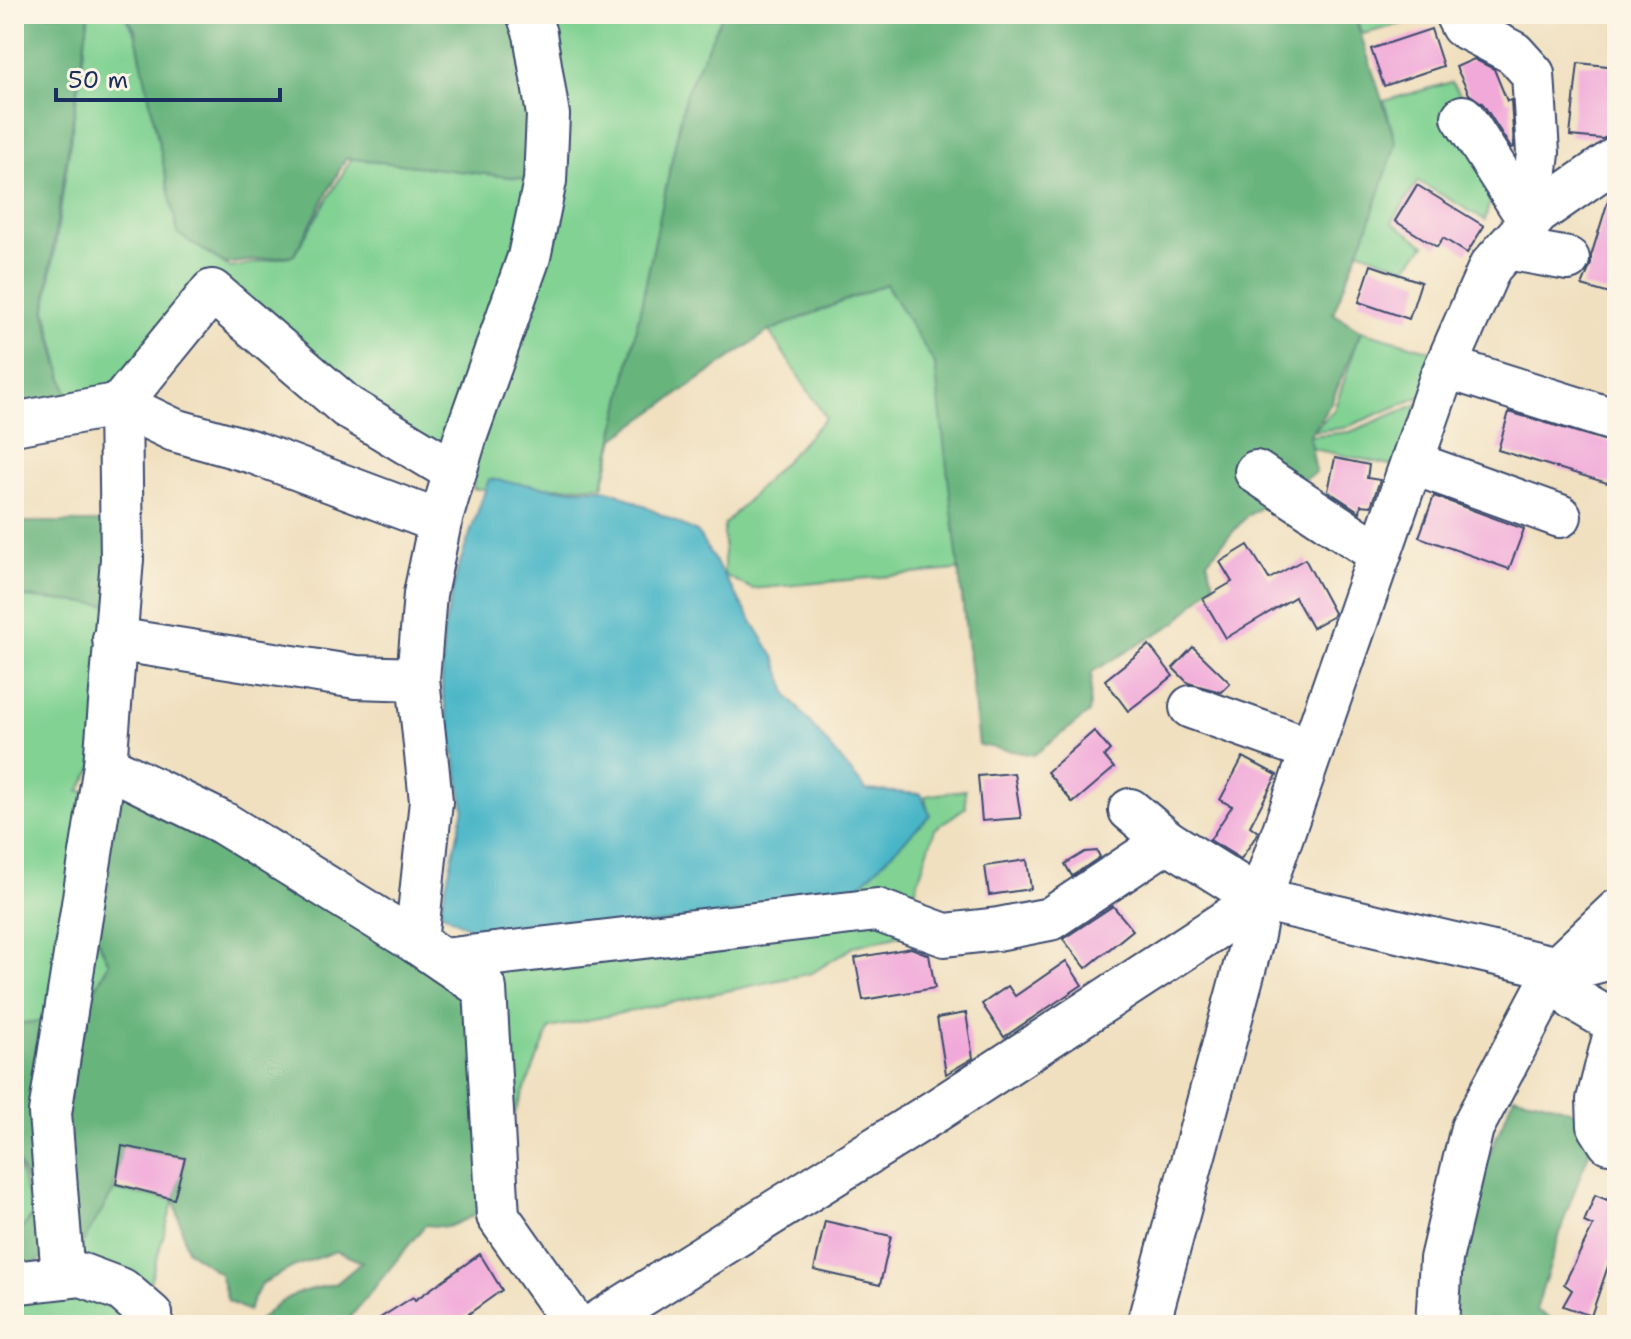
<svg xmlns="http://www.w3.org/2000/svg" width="1631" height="1339" font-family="'Shantell Sans',sans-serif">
<rect width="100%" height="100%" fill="#fcf5e5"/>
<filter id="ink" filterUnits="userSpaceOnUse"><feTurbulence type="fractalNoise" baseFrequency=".0125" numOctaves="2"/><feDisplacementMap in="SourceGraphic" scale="16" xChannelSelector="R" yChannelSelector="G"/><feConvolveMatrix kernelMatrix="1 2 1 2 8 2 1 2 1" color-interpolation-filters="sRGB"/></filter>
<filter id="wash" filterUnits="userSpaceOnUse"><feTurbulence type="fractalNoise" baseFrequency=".006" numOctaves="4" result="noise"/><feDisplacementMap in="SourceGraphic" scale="32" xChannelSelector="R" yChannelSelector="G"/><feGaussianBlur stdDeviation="1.8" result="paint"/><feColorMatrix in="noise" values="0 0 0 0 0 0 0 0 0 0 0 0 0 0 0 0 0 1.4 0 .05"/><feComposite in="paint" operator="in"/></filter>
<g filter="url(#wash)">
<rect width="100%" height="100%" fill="#f0e0c0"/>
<!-- green -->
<g fill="#81d293" stroke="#4e8078" stroke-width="2">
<path d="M89,14H123L136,35L178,234L231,268L294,255L352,158L537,180L541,14H725L686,93L603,486L473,489L483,388L449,461L208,276L118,393L68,399L46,309Z"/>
<path d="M1355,14H1438L1363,34Z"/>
<path d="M1452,82L1501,157L1485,220L1418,181L1392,222L1425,245L1406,268L1358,250L1392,156L1394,136L1384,101Z"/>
<path d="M886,284L935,364L965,569L752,589L724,575V525L826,418L769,331Z"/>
<path d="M1361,331L1432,351L1427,394L1344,428L1313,431L1334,410Z"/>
<path d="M1418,404L1400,467L1313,449L1309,436L1350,432Z"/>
<path d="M14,596L109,605L97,762L79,791H85L77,897L109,963L81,1018L14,1024Z"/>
<path d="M965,790L966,807L935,829L915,891L929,928L855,946L812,973L550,1028L511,1122L488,951L929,816L925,796Z"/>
<path d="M14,1152L33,1215L14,1238Z"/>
<path d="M114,1190L174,1199L146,1296L66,1266Z"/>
<path d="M14,1293L123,1300L127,1325H14Z"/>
</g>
<!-- forest -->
<g fill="#68b47d" stroke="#42726e" stroke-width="2">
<path d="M14,14H89L53,247L45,314L68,399L14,417Z"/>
<path d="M125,14H518L545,181L346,158L294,255L226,264L178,234L135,30Z"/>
<path d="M723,14H1354L1396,143L1368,227L1333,313L1361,331L1331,403L1309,436L1316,472L1246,517L1207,561L1214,583L1177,622L1092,672L1089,713L1034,755L979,745L935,364L886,284L769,331L615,438L603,486L686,93Z"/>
<path d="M14,522H109V605L14,596Z"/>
<path d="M105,765L485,989L489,1209L448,1227L425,1225L344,1325H254L276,1305L297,1293L337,1283L362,1262L336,1251L293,1267L261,1284L248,1311L228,1301L220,1274L187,1250L174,1199L185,1158L122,1148L114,1190L82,1244L67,1235L14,1284V1238L33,1215L40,1218L14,1150V1024L81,1017L109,963L77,897Z"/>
<path d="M1514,1096C1545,1102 1573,1107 1599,1126L1567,1211L1536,1310L1563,1325H1453L1439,1294L1475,1188Z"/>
</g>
<!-- water -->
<path fill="#4ab6c7" stroke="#327292" stroke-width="2" d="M489,479L558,489H603L617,493L697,532L776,660L788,696L866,790L921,794L930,815L848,897L497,945L440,911L464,808L442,688L443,633L457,571Z"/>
<g id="blocks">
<!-- building -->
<g fill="#f1a9d9">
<path d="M1431,29L1443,66L1384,86L1371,49Z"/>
<path d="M1474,59L1494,69L1507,101L1511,100L1514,147L1511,148L1483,104L1469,94L1456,67Z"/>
<path d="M1578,63L1617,67L1613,135L1602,139L1570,136Z"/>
<path d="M1417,185L1484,226L1467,253L1443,238L1437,247L1395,221Z"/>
<path d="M1611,191H1617V296L1582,286L1591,264V256Z"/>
<path d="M1371,265L1421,282L1409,319L1359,302Z"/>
<path d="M1509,412L1617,444V486L1498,450Z"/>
<path d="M1335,458L1369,465L1367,478L1380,480L1371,506L1361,505L1360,512L1328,491Z"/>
<path d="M1434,496L1524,529L1509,569L1419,537Z"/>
<path d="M1248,545L1269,579L1305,559L1334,613L1332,617L1312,628L1295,597L1226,638L1203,599L1232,582L1220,562Z"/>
<path d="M1149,645L1173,676L1128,711L1105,680Z"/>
<path d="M1193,647L1230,683L1221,692L1188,683L1173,668Z"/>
<path d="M1094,731L1110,750L1104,756L1114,768L1073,803L1047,772Z"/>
<path d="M1243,757L1277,775L1250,826L1258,832L1256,836L1241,859L1210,840L1232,806L1220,800Z"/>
<path d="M1014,773L1021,818L982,821L978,776Z"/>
<path d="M1097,851L1100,857L1072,876L1065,864L1085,852Z"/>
<path d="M1027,860L1031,889L989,895L985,866Z"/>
<path d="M1113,906L1133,930L1086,968L1063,939Z"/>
<path d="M911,948L929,955L935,988L863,1000L855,958Z"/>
<path d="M1066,961L1082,985L1004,1037L982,1004L1008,986L1015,996Z"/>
<path d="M966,1013L973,1058L946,1074L937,1018Z"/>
<path d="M122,1146L185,1158L174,1199L116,1184Z"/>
<path d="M1617,1180V1240L1591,1316L1563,1306L1572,1290L1564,1284L1593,1226L1584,1222L1595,1195L1607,1200Z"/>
<path d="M825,1221L891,1236L880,1285L814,1270Z"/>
<path d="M480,1254L502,1290L453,1325H369L413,1297L415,1300Z"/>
</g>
</g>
</g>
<g filter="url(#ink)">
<use href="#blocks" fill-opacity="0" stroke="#3b4a6d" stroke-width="2"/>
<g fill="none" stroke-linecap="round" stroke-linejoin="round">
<defs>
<g id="minor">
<path d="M1456,14L1462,26L1514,53L1533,74L1538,153L1530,222"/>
<path d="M1463,117L1530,222"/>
<path d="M1507,248L1568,259"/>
<path d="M1446,367L1617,421"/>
<path d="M14,424L120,404L174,430L253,452L440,522"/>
<path d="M1412,463L1560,516"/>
<path d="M455,472L347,407L212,291L120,404L122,559L105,765L223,823L416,942L485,989L498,1216L575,1325"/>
<path d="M1256,472L1380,554"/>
<path d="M114,639L356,677L418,679"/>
<path d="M1191,707L1312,750"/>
<path d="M1130,810L1167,841L1260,899L1566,970L1603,960L1617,949"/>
<path d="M416,942L431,801L418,679L425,594L440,522L466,435L529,257L545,181L548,115L535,34L528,14"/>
<path d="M443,960L877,910L945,935L998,929L1050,919L1167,841"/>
<path d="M1557,968L1574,999L1617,1024"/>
<path d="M1617,1025L1598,1100L1599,1126L1609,1142L1617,1143"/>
<path d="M63,1277L50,1113L105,765"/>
<path d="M21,1282L82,1275L122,1290L151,1315L149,1325"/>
<path d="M594,1325L937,1110L1260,899"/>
<path d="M1148,1325L1252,940L1260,899L1441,378L1490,267L1538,213L1617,158"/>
<path d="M1437,1325L1441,1259L1472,1128L1557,968L1617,911"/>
</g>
</defs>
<!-- minor casing -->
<use href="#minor" stroke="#3b4a6d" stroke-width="46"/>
<!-- minor -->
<use href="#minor" stroke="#fff" stroke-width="42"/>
</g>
</g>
<!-- margin -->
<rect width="1631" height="1339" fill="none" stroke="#fcf5e5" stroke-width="48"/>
<!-- scale -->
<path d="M56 88v12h224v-12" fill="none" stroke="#1b2f5e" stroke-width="4"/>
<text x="68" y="88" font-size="24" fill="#1b2f5e" stroke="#fcf5e5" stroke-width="6" paint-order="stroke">50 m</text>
</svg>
